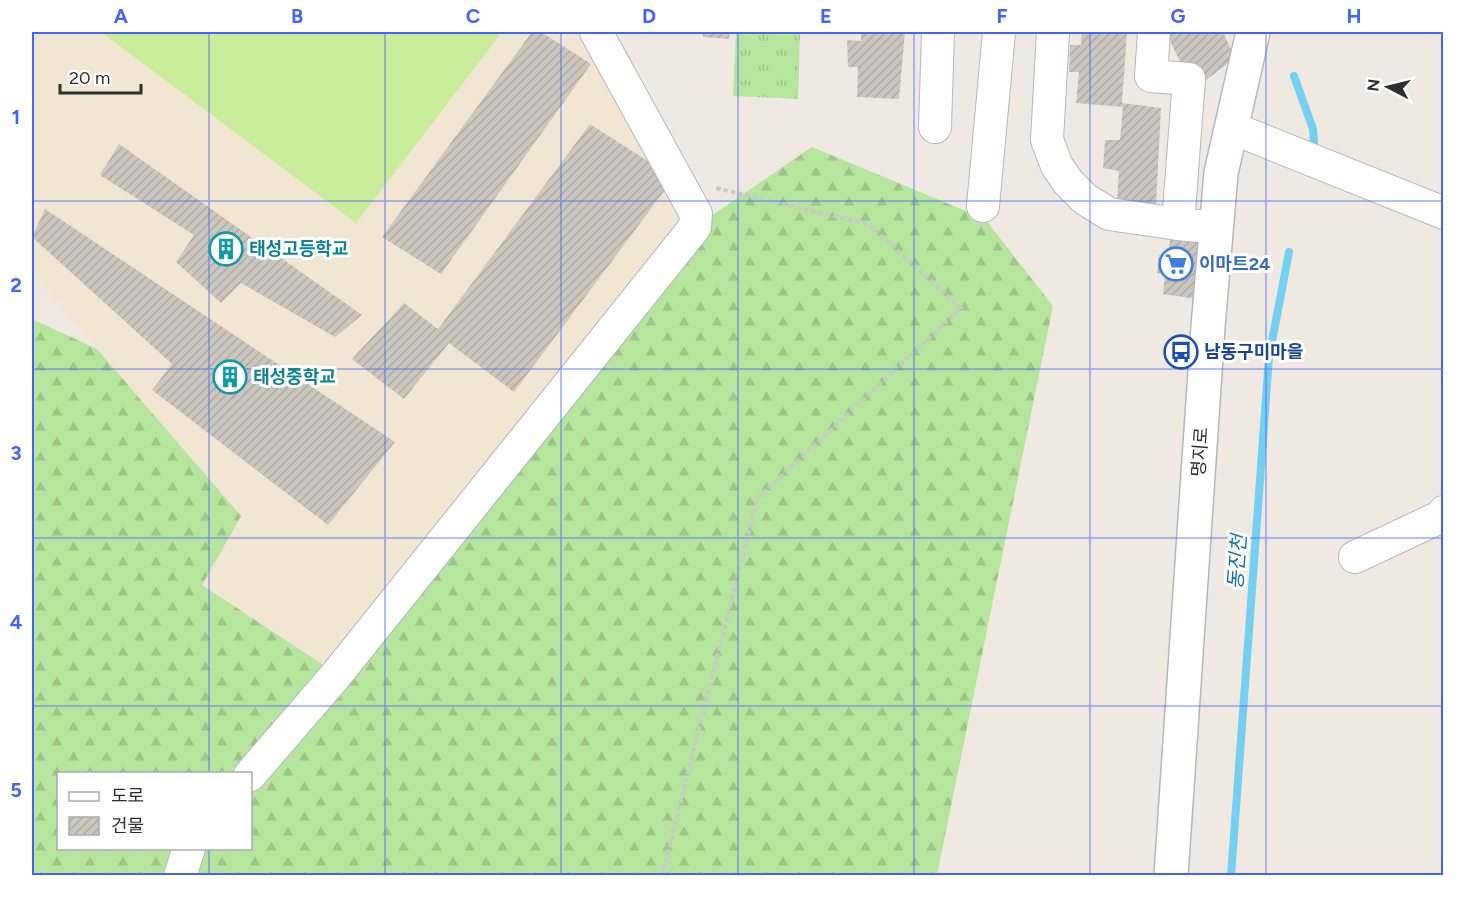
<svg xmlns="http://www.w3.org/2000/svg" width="1475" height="907" font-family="Figtree,'Noto Sans KR',sans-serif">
<defs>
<pattern id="grass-tufts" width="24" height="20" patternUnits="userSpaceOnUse" patternTransform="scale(1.5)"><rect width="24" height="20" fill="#b6e59e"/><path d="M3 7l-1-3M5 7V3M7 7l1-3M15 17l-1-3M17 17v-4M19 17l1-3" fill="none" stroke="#9dc588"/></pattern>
<pattern id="forest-firs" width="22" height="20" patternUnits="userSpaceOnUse" patternTransform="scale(1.5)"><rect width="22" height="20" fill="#b6e59e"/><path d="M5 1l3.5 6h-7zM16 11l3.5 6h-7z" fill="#9dc588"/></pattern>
<pattern id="building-hatch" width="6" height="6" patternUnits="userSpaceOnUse" patternTransform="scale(1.5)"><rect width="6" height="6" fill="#cbc7bf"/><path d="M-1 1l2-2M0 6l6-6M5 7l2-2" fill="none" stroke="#afaba4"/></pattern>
</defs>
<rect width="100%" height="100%" fill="#efe9e1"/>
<!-- education -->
<path fill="#f0e6d1" d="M32,32H595L695,227L337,674L202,585L240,515L32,272Z"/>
<!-- grass -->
<path fill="url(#grass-tufts)" d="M736,32H800L798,99L733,96Z"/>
<!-- forest -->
<path fill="url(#forest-firs)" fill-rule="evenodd" d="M812,147L985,219L1053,306L937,875L32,876V319L97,349L241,516L202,585L337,674L695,227ZM58,774H250V848H58Z"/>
<!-- pitch -->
<path fill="#c9ec9a" d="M101,32H502L356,223Z"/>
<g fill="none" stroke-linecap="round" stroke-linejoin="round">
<!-- stream -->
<g stroke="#75cff0" stroke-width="8">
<path d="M1294,76L1313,129L1314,143"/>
<path d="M1231,876L1269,357L1289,252"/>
</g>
</g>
<!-- building -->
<g fill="url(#building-hatch)">
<path d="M532,32H541L591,64L441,274L382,237Z"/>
<path d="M703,32H730L729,39L703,37Z"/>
<path d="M861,32H905L899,99L857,97L858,67H848L847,40L861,41Z"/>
<path d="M1082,32H1127L1122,103L1161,108L1156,204L1117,202L1119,171L1103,168L1105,140H1120L1123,107L1076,103L1079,72H1069L1070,45H1081Z"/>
<path d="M1166,32H1223L1235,58L1206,80L1182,66Z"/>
<path d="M590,124L674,178L514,392L449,343L404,399L352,359L404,303L438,329Z"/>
<path d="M119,144L362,315L335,337L241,283L221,303L176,262L194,235L100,175Z"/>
<path d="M45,209L395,442L328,525L152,390L172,364L32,237Z"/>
<path d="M1171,233L1203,237L1197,299L1163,294L1165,274L1157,273L1159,255H1168Z"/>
</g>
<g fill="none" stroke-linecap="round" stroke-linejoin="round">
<defs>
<g id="minor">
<path d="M1053,32L1047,140L1057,166L1068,182L1085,199L1109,214L1178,224"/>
<path d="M1154,32L1151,76L1189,79L1178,224L1198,226"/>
<path d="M935,127L938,32"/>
<path d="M1232,128L1444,213"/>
<path d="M983,206L999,32"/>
<path d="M1355,557L1440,517L1444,512"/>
<path d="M250,775L337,674L695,227L696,214L596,32"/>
<path d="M180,876L189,848"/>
</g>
<path id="secondary" d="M1171,876L1208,327L1221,173L1253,32"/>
</defs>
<!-- minor casing -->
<use href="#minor" stroke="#b4b7c1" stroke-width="34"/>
<!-- secondary casing -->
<use href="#secondary" stroke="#b4b7c1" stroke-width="36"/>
<!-- path -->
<path stroke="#c9c9c9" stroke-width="4" stroke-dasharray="4.5 3" stroke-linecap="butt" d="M662,876L757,499L961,308L868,224L716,188"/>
<!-- minor -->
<use href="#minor" stroke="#fff" stroke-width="32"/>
<!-- secondary -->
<use href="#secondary" stroke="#fff" stroke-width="33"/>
</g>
<!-- grid -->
<path fill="none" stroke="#4264fb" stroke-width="1.5" stroke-opacity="0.55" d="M209,32V774M385,32V876M561,32V876M738,32V876M914,32V876M1090,32V876M1266,32V876M32,201H1444M32,369H1444M32,538H1444M32,706H1444M209,848V876"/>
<!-- icons -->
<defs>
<symbol id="building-ring" viewBox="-11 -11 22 22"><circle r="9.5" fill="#fff" stroke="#0f9aa8" stroke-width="1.5"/><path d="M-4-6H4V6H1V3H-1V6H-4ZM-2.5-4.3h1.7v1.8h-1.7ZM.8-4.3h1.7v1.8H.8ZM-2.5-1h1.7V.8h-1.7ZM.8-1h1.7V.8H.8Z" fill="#0f9aa8"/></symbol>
<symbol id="supermarket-ring" viewBox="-11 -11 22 22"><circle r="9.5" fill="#fff" stroke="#3f7fe0" stroke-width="1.5"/><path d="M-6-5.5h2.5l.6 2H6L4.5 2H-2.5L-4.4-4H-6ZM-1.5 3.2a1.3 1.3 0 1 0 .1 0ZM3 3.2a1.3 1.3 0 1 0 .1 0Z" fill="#3f7fe0"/></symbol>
<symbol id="bus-ring" viewBox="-11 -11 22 22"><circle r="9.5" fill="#fff" stroke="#1a4fb4" stroke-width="1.5"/><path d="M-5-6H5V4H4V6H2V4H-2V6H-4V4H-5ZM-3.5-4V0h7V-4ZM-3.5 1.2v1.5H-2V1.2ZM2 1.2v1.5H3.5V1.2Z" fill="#1a4fb4"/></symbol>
</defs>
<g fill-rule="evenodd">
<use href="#building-ring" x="207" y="230" width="38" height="38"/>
<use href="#supermarket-ring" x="1157" y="245" width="38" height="38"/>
<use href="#bus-ring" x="1162" y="333" width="38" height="38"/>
<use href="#building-ring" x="211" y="358" width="38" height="38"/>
</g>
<g text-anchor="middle" stroke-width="6" stroke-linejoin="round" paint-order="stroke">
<!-- culture labels -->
<g font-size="18" font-weight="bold" fill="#0d838f" stroke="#fff" text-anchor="start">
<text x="249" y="255">태성고등학교</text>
<text x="253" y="383">태성중학교</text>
</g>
<!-- shop labels -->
<g font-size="18" font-weight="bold" fill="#366cbe" stroke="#fff" text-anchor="start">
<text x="1199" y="270">이마트24</text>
</g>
<!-- transit labels -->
<g font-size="18" font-weight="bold" fill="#164399" stroke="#fff" text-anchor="start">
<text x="1204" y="358">남동구미마을</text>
</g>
<!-- street labels -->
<g font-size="18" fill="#2e2e2e" stroke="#fff">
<text transform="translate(1200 452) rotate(-86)" y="6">명지로</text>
</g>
<!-- water labels -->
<g font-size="20" font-style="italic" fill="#0d6fa3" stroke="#fff">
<text transform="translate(1237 562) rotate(-86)" y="7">동진천</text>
</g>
</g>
<!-- border -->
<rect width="1475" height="907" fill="none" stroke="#ffffff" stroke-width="66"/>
<!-- legend -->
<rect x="57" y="772" width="195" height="78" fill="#ffffff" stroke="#ababab" stroke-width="1.5"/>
<rect x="69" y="792" width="30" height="9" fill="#ffffff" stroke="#ababab" stroke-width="1.5"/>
<text x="111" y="802" font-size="18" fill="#2e2e2e">도로</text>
<rect x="69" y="817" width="30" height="18" fill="url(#building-hatch)" stroke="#ababab" stroke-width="1.5"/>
<text x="111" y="832" font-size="18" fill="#2e2e2e">건물</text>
<!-- north arrow -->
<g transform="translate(1388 87) rotate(277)" stroke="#ffffff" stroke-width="4.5" paint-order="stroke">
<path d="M0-4.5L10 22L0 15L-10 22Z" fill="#2e2e2e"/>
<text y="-9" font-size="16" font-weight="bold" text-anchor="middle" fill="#2e2e2e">N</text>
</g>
<!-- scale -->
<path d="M60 84v9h81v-9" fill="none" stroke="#2e2e2e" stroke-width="3"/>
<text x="69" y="84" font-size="18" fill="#2e2e2e" stroke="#ffffff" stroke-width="4.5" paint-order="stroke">20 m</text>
<rect x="33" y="33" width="1409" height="841" fill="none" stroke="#4264fb" stroke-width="2"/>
<g font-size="20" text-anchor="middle" font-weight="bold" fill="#4264fb">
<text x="121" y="23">A</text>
<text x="297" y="23">B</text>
<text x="473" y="23">C</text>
<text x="649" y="23">D</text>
<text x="826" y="23">E</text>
<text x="1002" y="23">F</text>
<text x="1178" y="23">G</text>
<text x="1354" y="23">H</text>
<text x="16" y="124">1</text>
<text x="16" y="292">2</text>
<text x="16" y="460">3</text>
<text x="16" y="629">4</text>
<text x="16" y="797">5</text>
</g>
</svg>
